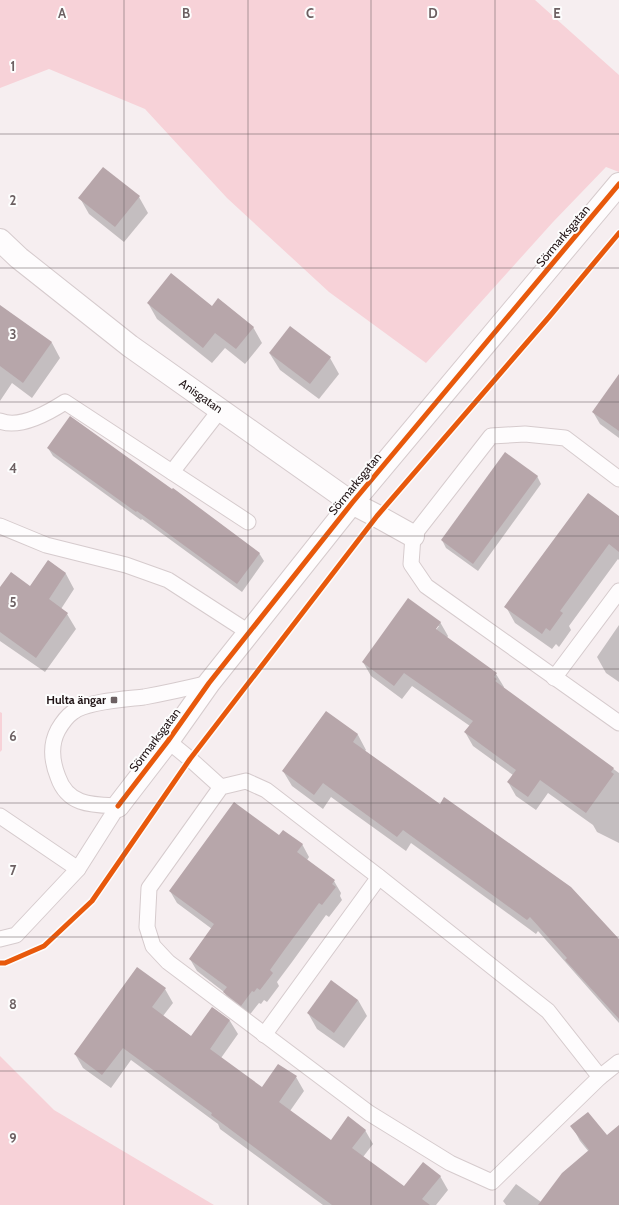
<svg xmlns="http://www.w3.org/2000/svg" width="619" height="1205" font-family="Cabin,sans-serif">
<rect width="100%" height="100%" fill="#f6eef0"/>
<!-- green -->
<g fill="#f7d2d8">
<path d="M0,0H535L619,75V172L606,167L553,222L426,363L329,292L227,198L145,109L49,69L0,88Z"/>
<path d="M0,712L2,713V750L0,752Z"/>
<path d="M0,1056L54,1110L214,1205H0Z"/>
</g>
<!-- shadow -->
<g fill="#0003" fill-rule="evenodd">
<path d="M139,197L148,213L124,242L89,214L80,198Z"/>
<path d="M148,303L212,307L253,327L262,343L245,364L225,348L212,363L157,319Z"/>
<path d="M0,306L52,343L60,358L32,398L12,383L0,401Z"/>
<path d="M270,354L330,358L339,374L319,399L280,370Z"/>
<path d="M619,376V438L600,424L593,412Z"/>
<path d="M48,448L259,553L264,561L242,592L142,519L141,520L53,456Z"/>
<path d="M537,476L541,484L478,571L446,548L442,540Z"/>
<path d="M619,517V560L618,559L569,626L571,630L559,647L556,644L552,649L515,623L506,607Z"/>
<path d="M49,561L66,574L74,589L61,609L67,614L76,629L45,672L0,641V589L31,587Z"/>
<path d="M440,622L448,636L447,638L496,674L504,687L503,689L619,773V843L597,832L593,825L548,793L536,810L516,796L508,782L513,775L473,746L465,732L470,726L412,686L402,699L371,676L363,662ZM437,626H439L433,634Z"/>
<path d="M619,625V682L606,673L597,657Z"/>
<path d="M326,712L358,735L366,750L365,751L619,944V1023L538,931L536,934L411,843L406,851L331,797L323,809L292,786L283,771Z"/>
<path d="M279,837L302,844L309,857L307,860L334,881L341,893L340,896L342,900L329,917L326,915L292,962L277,982L279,986L267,1002L264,1000L261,1004L259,1003L248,1017L231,1004L224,992L197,971L190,959L212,929L177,903L170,891Z"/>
<path d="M165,989L173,1003L163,1016L192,1037L213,1008L230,1021L238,1034L221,1058L262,1089L296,1077L304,1091L290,1111L331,1141L365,1130L373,1144L363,1157L404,1187L440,1176L448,1190L436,1205H323L220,1129L218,1124L131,1060L111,1088L83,1068L75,1054Z"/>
<path d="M358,1000L367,1016L344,1048L317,1029L308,1013Z"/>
<path d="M572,1126L607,1137L619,1126V1205H506L503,1201L516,1184L541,1202L589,1152L580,1141Z"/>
</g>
<!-- building -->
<g fill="#b7a6aa">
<path d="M103,167L140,196L115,227L78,198Z"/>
<path d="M171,273L212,306L218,298L254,327L236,349L215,333L203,348L147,303Z"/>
<path d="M0,305L52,342L23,383L0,366Z"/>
<path d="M290,326L331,357L310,384L269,353Z"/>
<path d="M619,374V431L592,412Z"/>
<path d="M70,416L172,489L173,488L260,553L237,584L137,511L136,512L47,448Z"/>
<path d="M505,452L538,476L473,564L441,540Z"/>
<path d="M588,493L619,516V552L609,544L560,611L563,613L550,631L546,628L542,634L504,607Z"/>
<path d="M48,560L66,573L49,599L68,613L36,658L0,632V587L11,572L30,586Z"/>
<path d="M408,598L441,622L436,629L497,673L494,677L497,679L495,681L614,768L611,772L614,774L586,813L540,780L528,797L507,782L516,770L464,732L473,721L404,673L394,686L362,662Z"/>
<path d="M326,711L358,734L353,742L440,804L444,797L571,887L619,939V1019L565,960L567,958L530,917L527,920L403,830L397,837L323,783L314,795L282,771Z"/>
<path d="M234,802L279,835L283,830L303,844L297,852L335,880L332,884L336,887L322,905L319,903L285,949L270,970L273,973L260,990L257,988L254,992L252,991L241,1006L223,992L227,987L189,959L214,924L169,891Z"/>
<path d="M137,967L166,988L152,1007L191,1036L212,1007L230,1020L210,1049L262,1087L278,1064L297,1076L279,1102L331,1140L348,1116L366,1130L352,1148L404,1186L423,1162L441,1176L422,1199L430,1205H332L211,1115L212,1113L123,1048L102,1075L74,1054Z"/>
<path d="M331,980L358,1000L334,1033L307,1013Z"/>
<path d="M588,1112L607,1135L619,1125V1205H538L562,1173L589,1150L570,1126Z"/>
</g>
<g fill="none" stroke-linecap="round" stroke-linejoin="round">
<defs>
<g id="service">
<path d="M0,421C20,429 48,413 65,402L248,522"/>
<path d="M172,472L220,410"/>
<path d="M619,479L565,438L525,434L491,436L413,536L411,564L426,586L619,723"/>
<path d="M0,526L46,545L126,565L168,580L250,633"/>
<path d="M554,678L619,591"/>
<path d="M168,741L190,759L221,787L149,888L147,927L153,946L168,962L369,1113L450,1163L492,1182L600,1077L548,1011L379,877L266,790L246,781L221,787"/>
<path d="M0,816L78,869"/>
<path d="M0,939L16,935L78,869L118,806C93,805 68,806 58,777C52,762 50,745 58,730C62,723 66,717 73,712C87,701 127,699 144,697C166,693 188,688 209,683"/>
<path d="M264,1035L379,877"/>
<path d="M600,1077L619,1062"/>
</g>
<g id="minor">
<path d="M0,240L19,258L130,346L352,503L377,516L413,536"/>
<path d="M118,806L168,741L209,683L352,503L619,184"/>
</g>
</defs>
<!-- service casing -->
<use href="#service" stroke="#d6cbcd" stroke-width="17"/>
<!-- minor casing -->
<use href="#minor" stroke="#d6cbcd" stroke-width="24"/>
<!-- service -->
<use href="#service" stroke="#fefcfd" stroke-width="15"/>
<!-- minor -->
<use href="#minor" stroke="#fefcfd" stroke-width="22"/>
<defs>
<g id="cycleway">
<path d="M118,806L168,741L209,683L352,503L619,184"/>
<path d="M0,963H5L44,946L92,901L190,759L377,516L549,317L619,233"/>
</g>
</defs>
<!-- cycleway casing -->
<use href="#cycleway" stroke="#fdfdfd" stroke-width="8"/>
<!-- cycleway -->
<use href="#cycleway" stroke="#e8590c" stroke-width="5"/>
</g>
<!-- grid -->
<path fill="none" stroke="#6c6062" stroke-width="1" stroke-opacity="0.55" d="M124,0V1205M248,0V1205M371,0V1205M495,0V1205M0,134H619M0,268H619M0,402H619M0,536H619M0,669H619M0,803H619M0,937H619M0,1071H619"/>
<!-- markers -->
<rect fill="#6c6062" stroke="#fdfdfd" stroke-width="1.5" x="110" y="696" width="8" height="8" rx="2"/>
<g text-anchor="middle" stroke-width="4" stroke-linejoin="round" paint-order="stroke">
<!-- street labels -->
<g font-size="12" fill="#211416" stroke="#fdfdfd">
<text transform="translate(563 236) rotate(-50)" y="4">Sörmarksgatan</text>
<text transform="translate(201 396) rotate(35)" y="4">Anisgatan</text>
<text transform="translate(355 484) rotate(-51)" y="4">Sörmarksgatan</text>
<text transform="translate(155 740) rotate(-53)" y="4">Sörmarksgatan</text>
</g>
<!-- poi labels -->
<g font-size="12" font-weight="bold" fill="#211416" stroke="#fdfdfd" text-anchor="end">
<text x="106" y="704">Hulta ängar</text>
</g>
</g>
<g font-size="13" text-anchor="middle" font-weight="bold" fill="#6c6062" stroke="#fdfdfd" stroke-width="4" stroke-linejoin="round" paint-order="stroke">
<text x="62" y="18">A</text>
<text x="186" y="18">B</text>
<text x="310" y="18">C</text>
<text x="433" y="18">D</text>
<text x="557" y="18">E</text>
<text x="13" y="71">1</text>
<text x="13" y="205">2</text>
<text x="13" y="339">3</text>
<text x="13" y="473">4</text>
<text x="13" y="607">5</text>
<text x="13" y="741">6</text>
<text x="13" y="875">7</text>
<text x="13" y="1009">8</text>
<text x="13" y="1143">9</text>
</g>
</svg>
